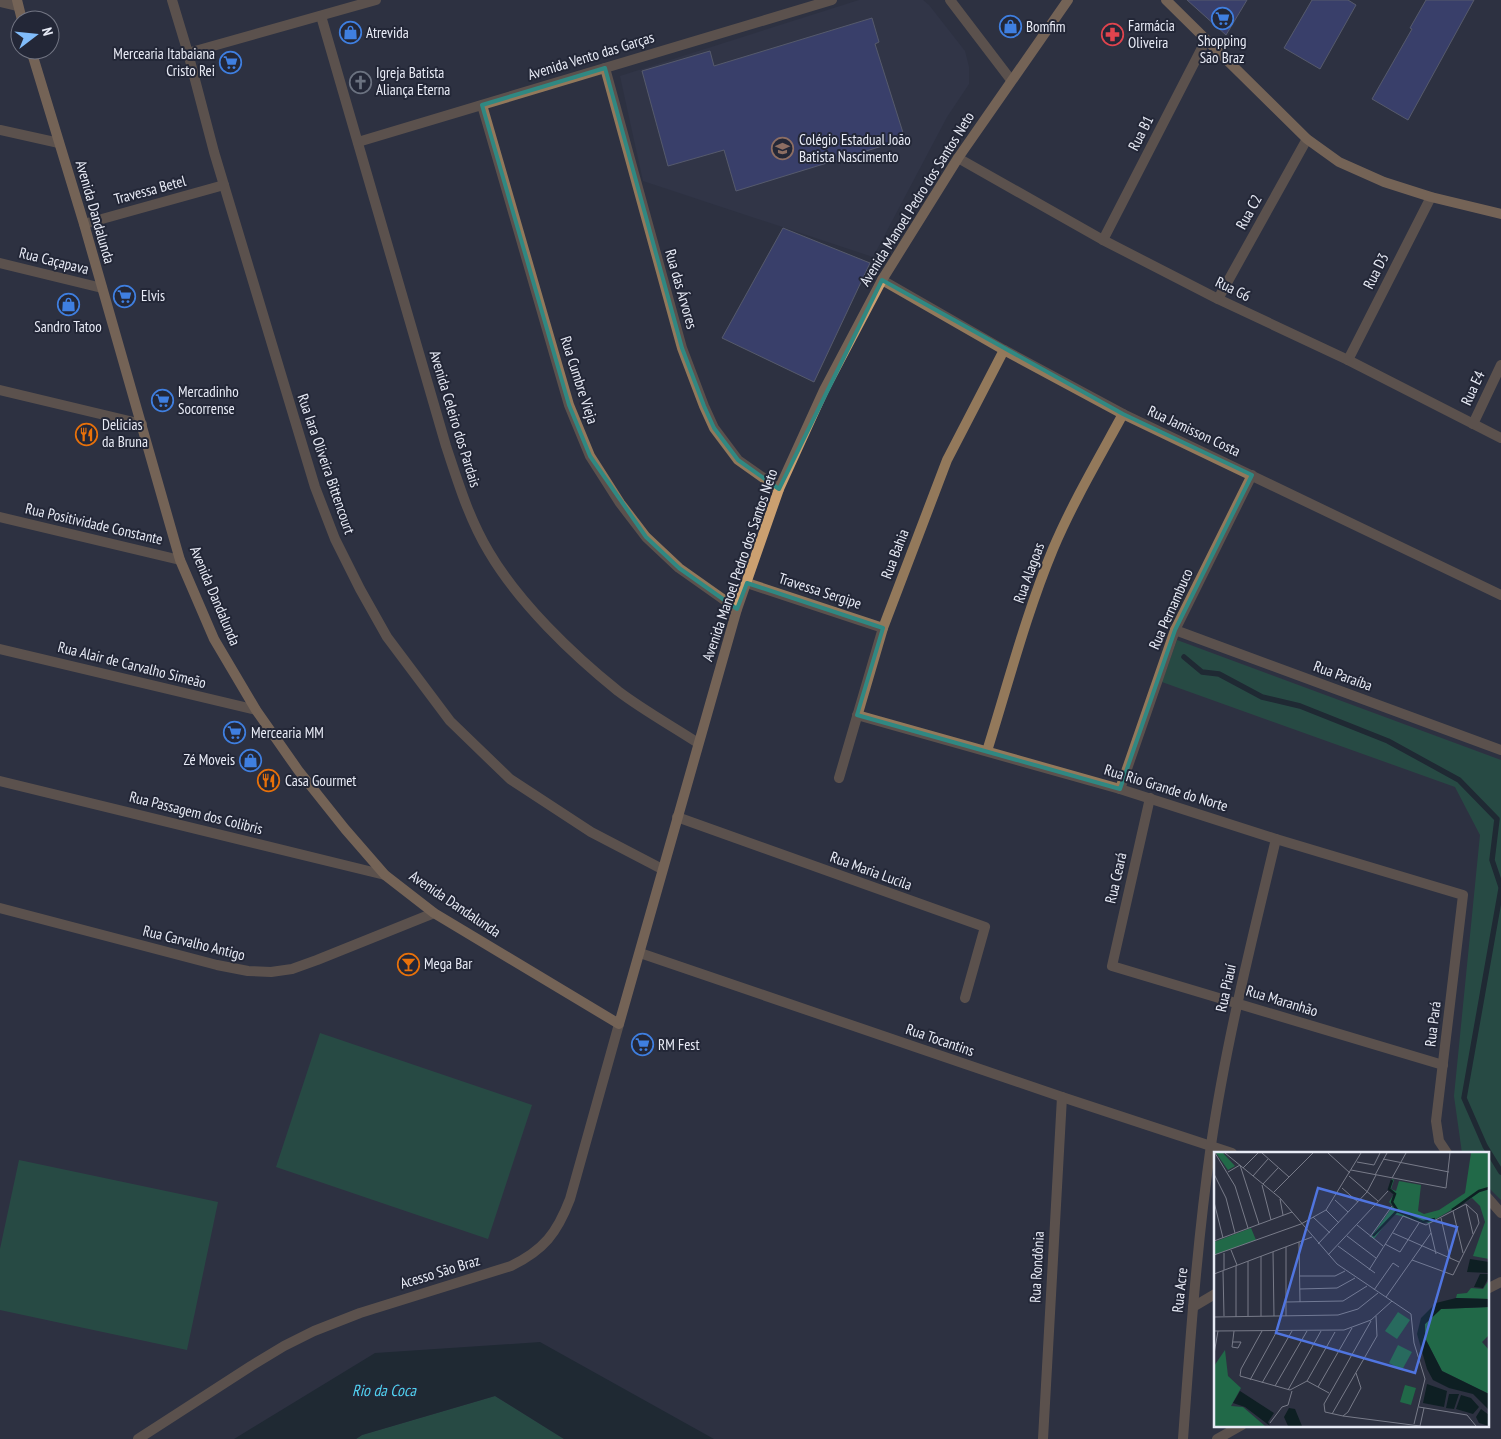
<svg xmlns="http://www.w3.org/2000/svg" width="1501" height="1439" font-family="'PT Sans Narrow',sans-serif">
<rect width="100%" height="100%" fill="#2d3141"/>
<!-- built -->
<path fill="#353a4f" d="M859,0H923L929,5L965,51L969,67V84L947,117L873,257L643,181L620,76Z"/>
<!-- green -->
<g fill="#216948">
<path d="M1177,640L1501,760V1200L1487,1186V1153H1462L1454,1096L1480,835L1455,787L1162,682Z"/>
<path d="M320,1033L532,1105L488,1239L276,1167Z"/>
<path d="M19,1160L218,1202L187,1350L0,1310V1249Z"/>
<path d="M495,1396L564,1439H356L362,1435Z"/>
</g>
<!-- water -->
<path fill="#0e1f23" d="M540,1342L714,1439H564L495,1396L362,1435L356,1439H234L375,1353Z"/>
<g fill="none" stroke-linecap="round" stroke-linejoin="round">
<!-- stream -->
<g stroke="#0e1f23" stroke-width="5.5">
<path d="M1184,657L1202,672L1219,674L1262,697L1300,706L1388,741L1459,780L1497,819L1492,860L1501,887"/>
<path d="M1501,889L1464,1098L1485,1146L1501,1172"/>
</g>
</g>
<!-- building -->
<g fill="#48519c" stroke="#868b9f">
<path d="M1187,0H1247L1226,35Z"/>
<path d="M1312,0H1348L1356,5L1320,69L1284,48Z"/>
<path d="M1426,0H1474L1408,120L1372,99L1412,29L1410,28Z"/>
<path d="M872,18L879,42L875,44L905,139L736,191L724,150L668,166L642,71L710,51L714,66Z"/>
<path d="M783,228L870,263L814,382L722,338Z"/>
</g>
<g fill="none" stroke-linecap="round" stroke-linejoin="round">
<!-- street -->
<g stroke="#93795b" stroke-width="10">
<path d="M172,0L188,53L214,152L315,487L335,539L360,589L387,637L450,721L510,779L591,832L662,869"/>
<path d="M950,0L1011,80"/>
<path d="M0,2L18,6"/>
<path d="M321,16L446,446C458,482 469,519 489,552C519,603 572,654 618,691C643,710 672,726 698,743"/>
<path d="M188,53L376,0"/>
<path d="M605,68L682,348L704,406L714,428L738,460L779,489"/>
<path d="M482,105L569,405L590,456L620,503L646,537L679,568L737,609"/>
<path d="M0,130L59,143"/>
<path d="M358,142L832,0"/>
<path d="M958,158L1103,240L1218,299L1348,360L1501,438"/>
<path d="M84,224L224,185"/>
<path d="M1103,240L1206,40"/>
<path d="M0,263L102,288"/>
<path d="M882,280L1004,350L1123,414L1501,595"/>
<path d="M1218,299L1307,139"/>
<path d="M1348,360L1431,197"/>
<path d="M0,390L142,424"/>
<path d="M1473,424L1501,365"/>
<path d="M0,517L180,560"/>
<path d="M747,583L883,628"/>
<path d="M1175,630L1501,750"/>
<path d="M0,649L256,710"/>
<path d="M857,715L1120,789L1276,839L1463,895L1436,1121L1439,1141L1447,1153"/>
<path d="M987,751C1008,684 1026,614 1053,549C1073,502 1099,458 1123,414"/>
<path d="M839,778L883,628L947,460L1004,350"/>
<path d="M0,781L385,875"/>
<path d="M1120,789L1175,630L1252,475"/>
<path d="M1150,798L1112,966L1443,1065"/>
<path d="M677,817L985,927L965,998"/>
<path d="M0,908L217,965L248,971L271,972L292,969L317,960L434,913"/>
<path d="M640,953L1062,1097L1232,1153"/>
<path d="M1487,1197L1501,1213"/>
<path d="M1487,1289L1501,1282"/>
<path d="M1193,1307L1215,1294"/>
<path d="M138,1439L251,1366L284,1346L314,1331L360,1313L511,1266C544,1250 557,1233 570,1199L619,1024"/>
<path d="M1043,1439L1062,1097"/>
<path d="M1183,1439C1190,1341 1197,1243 1211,1145C1226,1042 1252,940 1276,839"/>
<path d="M1217,1439L1242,1425"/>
</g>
<!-- secondary -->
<g stroke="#cba070" stroke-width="10">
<path d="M17,0L22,20"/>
<path d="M1166,0L1307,139L1339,162L1384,182L1431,197L1501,214"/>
<path d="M31,50L84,224L180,560L214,639L256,710L298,770L345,829L385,875L434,913L619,1024L737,609L779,489L824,390L882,280L958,158L1068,0"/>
</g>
</g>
<!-- marked area -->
<path d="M0 0H1501V1439H0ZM605,68L682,348L704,406L714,428L738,460L779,489L882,280L1123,414L1252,475L1175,630L1120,789L857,715L883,628L747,583L737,609L679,568L646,537L590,456L569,405L482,105Z" fill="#2d3141" fill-opacity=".55" fill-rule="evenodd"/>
<path fill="none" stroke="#308882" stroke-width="4" stroke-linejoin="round" d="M605,68L682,348L704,406L714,428L738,460L779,489L882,280L1123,414L1252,475L1175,630L1120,789L857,715L883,628L747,583L737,609L679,568L646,537L590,456L569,405L482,105Z"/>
<!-- icons -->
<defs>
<symbol id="supermarket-ring" viewBox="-11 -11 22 22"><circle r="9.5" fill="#232737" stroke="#3f7fe0" stroke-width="1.5"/><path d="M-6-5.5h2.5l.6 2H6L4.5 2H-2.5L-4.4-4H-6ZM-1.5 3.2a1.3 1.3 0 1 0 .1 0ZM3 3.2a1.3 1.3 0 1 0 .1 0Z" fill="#3f7fe0"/></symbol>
<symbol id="shop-ring" viewBox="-11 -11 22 22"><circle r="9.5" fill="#232737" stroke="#3f7fe0" stroke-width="1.5"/><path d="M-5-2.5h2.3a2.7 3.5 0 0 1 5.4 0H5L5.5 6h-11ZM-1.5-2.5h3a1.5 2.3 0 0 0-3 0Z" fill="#3f7fe0"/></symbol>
<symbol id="pharmacy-ring" viewBox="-11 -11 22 22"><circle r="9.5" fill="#232737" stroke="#e0444e" stroke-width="1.5"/><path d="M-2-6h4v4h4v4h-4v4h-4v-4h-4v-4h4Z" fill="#e0444e"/></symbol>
<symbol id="church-ring" viewBox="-11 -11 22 22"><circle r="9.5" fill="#232737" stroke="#6b7280" stroke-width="1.5"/><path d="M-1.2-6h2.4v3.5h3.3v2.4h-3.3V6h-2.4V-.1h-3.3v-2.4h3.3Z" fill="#6b7280"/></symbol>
<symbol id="school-ring" viewBox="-11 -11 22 22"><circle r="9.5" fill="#232737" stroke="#8d6e63" stroke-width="1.5"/><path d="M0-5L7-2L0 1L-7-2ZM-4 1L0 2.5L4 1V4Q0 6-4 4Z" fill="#8d6e63"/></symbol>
<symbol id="restaurant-ring" viewBox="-11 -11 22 22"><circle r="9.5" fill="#232737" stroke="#e8710a" stroke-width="1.5"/><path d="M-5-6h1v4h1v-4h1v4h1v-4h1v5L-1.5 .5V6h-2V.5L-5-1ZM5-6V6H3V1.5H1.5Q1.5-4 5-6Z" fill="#e8710a"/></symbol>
<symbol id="bar-ring" viewBox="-11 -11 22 22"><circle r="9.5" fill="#232737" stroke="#e8710a" stroke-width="1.5"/><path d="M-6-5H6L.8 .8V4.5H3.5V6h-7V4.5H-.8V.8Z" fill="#e8710a"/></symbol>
</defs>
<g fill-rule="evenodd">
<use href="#supermarket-ring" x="1210" y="6" width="25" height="25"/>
<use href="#shop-ring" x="998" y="14" width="25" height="25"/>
<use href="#shop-ring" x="338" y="20" width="25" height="25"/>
<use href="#pharmacy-ring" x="1100" y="22" width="25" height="25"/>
<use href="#supermarket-ring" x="218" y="50" width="25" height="25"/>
<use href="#church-ring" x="348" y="70" width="25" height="25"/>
<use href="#school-ring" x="770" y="136" width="25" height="25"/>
<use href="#supermarket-ring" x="112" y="284" width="25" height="25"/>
<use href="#shop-ring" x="56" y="292" width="25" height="25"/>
<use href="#supermarket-ring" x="150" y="388" width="25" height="25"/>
<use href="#restaurant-ring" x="74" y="422" width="25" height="25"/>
<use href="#supermarket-ring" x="222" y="720" width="25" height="25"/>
<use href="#shop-ring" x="238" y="748" width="25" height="25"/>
<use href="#restaurant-ring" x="256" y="768" width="25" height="25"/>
<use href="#bar-ring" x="396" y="952" width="25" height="25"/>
<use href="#supermarket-ring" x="630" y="1032" width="25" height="25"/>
</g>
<g text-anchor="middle" stroke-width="4" stroke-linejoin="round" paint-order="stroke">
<!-- poi labels -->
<g font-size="15" fill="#e8ebf6" stroke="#232737" text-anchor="start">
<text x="1128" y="31">Farmácia<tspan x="1128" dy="17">Oliveira</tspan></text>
<text x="1026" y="32">Bomfim</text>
<text x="366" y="38">Atrevida</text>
<text x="1222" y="46" text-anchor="middle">Shopping<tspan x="1222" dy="17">São Braz</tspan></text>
<text x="215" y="59" text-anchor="end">Mercearia Itabaiana<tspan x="215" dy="17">Cristo Rei</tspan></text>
<text x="376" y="78">Igreja Batista<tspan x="376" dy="17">Aliança Eterna</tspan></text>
<text x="799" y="145">Colégio Estadual João<tspan x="799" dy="17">Batista Nascimento</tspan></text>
<text x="141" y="301">Elvis</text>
<text x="68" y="332" text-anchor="middle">Sandro Tatoo</text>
<text x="178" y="397">Mercadinho<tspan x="178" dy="17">Socorrense</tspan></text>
<text x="102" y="430">Delicias<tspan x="102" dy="17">da Bruna</tspan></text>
<text x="251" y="738">Mercearia MM</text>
<text x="235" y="765" text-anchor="end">Zé Moveis</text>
<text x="285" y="786">Casa Gourmet</text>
<text x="424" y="969">Mega Bar</text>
<text x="658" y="1050">RM Fest</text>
</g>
<!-- street labels -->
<g font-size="15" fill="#e8ebf6" stroke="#232737">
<text transform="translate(591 56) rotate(-17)" y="5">Avenida Vento das Garças</text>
<text transform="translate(1141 133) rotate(-63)" y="5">Rua B1</text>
<text transform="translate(150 190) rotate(-15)" y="5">Travessa Betel</text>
<text transform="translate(917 199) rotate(-58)" y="5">Avenida Manoel Pedro dos Santos Neto</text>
<text transform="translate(95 212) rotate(74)" y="5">Avenida Dandalunda</text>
<text transform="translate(1249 212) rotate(-61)" y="5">Rua C2</text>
<text transform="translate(54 261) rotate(14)" y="5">Rua Caçapava</text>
<text transform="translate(1376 271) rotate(-63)" y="5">Rua D3</text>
<text transform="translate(681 289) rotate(74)" y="5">Rua das Árvores</text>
<text transform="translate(1233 289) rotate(26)" y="5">Rua G6</text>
<text transform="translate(579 380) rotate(72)" y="5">Rua Cumbre Vieja</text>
<text transform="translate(1473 388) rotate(-65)" y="5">Rua E4</text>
<text transform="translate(455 419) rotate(73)" y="5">Avenida Celeiro dos Pardais</text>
<text transform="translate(1194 431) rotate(25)" y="5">Rua Jamisson Costa</text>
<text transform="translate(326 464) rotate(71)" y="5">Rua Iara Oliveira Bittencourt</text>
<text transform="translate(94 524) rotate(13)" y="5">Rua Positividade Constante</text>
<text transform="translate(895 554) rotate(-69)" y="5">Rua Bahia</text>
<text transform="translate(740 565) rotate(-71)" y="5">Avenida Manoel Pedro dos Santos Neto</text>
<text transform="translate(1029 573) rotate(-70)" y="5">Rua Alagoas</text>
<text transform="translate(820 591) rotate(18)" y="5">Travessa Sergipe</text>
<text transform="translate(215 596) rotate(67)" y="5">Avenida Dandalunda</text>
<text transform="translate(1171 609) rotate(-66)" y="5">Rua Pernambuco</text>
<text transform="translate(132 665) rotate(14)" y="5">Rua Alair de Carvalho Simeão</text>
<text transform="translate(1343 676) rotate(20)" y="5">Rua Paraíba</text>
<text transform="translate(1166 788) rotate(17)" y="5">Rua Rio Grande do Norte</text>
<text transform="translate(196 813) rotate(14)" y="5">Rua Passagem dos Colibris</text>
<text transform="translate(871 871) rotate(20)" y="5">Rua Maria Lucila</text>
<text transform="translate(1116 878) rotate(-77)" y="5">Rua Ceará</text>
<text transform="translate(455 904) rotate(34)" y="5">Avenida Dandalunda</text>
<text transform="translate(194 943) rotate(14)" y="5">Rua Carvalho Antigo</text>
<text transform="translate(1226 988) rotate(-78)" y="5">Rua Piauí</text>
<text transform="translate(1282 1001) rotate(17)" y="5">Rua Maranhão</text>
<text transform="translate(1433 1024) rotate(-83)" y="5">Rua Pará</text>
<text transform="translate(940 1040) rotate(19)" y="5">Rua Tocantins</text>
<text transform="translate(1037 1267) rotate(-87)" y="5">Rua Rondônia</text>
<text transform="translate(440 1272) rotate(-17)" y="5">Acesso São Braz</text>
<text transform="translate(1180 1290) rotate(-84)" y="5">Rua Acre</text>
</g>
<!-- water labels -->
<g font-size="16" font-style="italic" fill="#51d3f2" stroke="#232737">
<text x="384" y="1396">Rio da Coca</text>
</g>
</g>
<!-- overview -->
<g transform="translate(1214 1152)">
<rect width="275" height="275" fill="#2d3141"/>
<path d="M2,1H9L21,14L14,18ZM257,1H275V107L259,104L271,70L266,54L258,46L215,71L179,62L160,87L157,85L179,54L175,50L180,42L174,37L178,27L180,28L177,37L182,39L185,29L207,33L204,59L210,62L225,58L251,41ZM37,76L42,88L0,103V90ZM275,128V147L242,146L243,142L253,141L257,136L269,137ZM275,155V183L268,190L275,198V242L228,219L211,186V172L227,157ZM184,160L196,168L183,187L171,179ZM184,193L198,200L188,218L175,211ZM11,198L14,224L27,236L17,254L29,255L51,274H0V214ZM191,233L202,236L197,253L186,250Z" fill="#216948"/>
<path d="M256,107L275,110V121L253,120ZM266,122H275V125L269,136L260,135ZM242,146L275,147V155L227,157L211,172V186L228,219L275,242V258L259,242L235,236L219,228L213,217L203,182L207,166L222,151ZM213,232L233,239L230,255L209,251ZM26,239L60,261L54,270L56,274L31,255L19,251ZM235,242H245L240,257L232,256ZM247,243L257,246L265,255L259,262L242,257ZM75,256L81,257L88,274H74L70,265ZM267,257L275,263V274L265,271L262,265Z" fill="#0e1f23"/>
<path fill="none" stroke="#0e1f23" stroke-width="2.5" d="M178,28L175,37L181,42L178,50L183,58M238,58L265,39L275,36M159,84L183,59L209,70L221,67"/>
<path fill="none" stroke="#787b89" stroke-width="1" d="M1,1L21,34L34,76M11,1L66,46L123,112L197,162L200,191L211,227L200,272M48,1L75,25M114,1L136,21M169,7L235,20M143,10L160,13L166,1M29,16L44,1M137,18L232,36L236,1M14,20L26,13L45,72M0,22L12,46L21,81M161,23L173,1M39,24L54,7M135,24L164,49M178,26L192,1M49,32L64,16M48,33L57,68M128,36L144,50M60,40L99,1M66,47L69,63M121,48L134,60M0,50L9,86M252,52L259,82M112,58L125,71M239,59L249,101M99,65L116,81M227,66L236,106M215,72L222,102M143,73L169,94M179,81L245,110M133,84L162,106M156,85L178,54M0,89L78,60M85,90L86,150M104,92L153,40L162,23M171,92L186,100L205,71M124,94L161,121M72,95V164M17,98L23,113M59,100L60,164M0,103L87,72L112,58L147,1M114,103L174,39M198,108L239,123L265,71L263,62L252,52M22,114V165M10,118V101M155,118L189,64L212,73L252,52M9,119L10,164M0,122L98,85M85,124H121L131,119M86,137L123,136L141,126M160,138L179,111L185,115M172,145L217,81M72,150L129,149L153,134M34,164V109M47,164V104M0,165L124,163L144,157L164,141M0,179L130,178L157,168L178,149M48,179L27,217L26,224L76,238L93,229L115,241M19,190H27L24,196L18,195L20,179M0,202L4,179M142,221L147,236L134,260L129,264L111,260L110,252L157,169M36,228L63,179M93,229L121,180M48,231L78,179M61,234L93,179M104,235L138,176M74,238L107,179M205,255L253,263L262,274M118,262L163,184L162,164M129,264L206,274M56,271L68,255L74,253L78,239M206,274L210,256"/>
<path fill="#5075e0" fill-opacity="0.15" stroke="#5075e0" stroke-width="2.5" d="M104,36L243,75L201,221L62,181Z"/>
<rect width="275" height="275" fill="none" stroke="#e8ebf6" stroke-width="2.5"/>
</g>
<!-- north arrow -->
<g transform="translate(35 35) rotate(74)"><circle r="24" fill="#232737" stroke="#727583"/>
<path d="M0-4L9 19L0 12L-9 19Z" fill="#81bcfa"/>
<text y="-8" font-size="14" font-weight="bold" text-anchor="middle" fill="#e8ebf6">N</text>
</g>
</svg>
